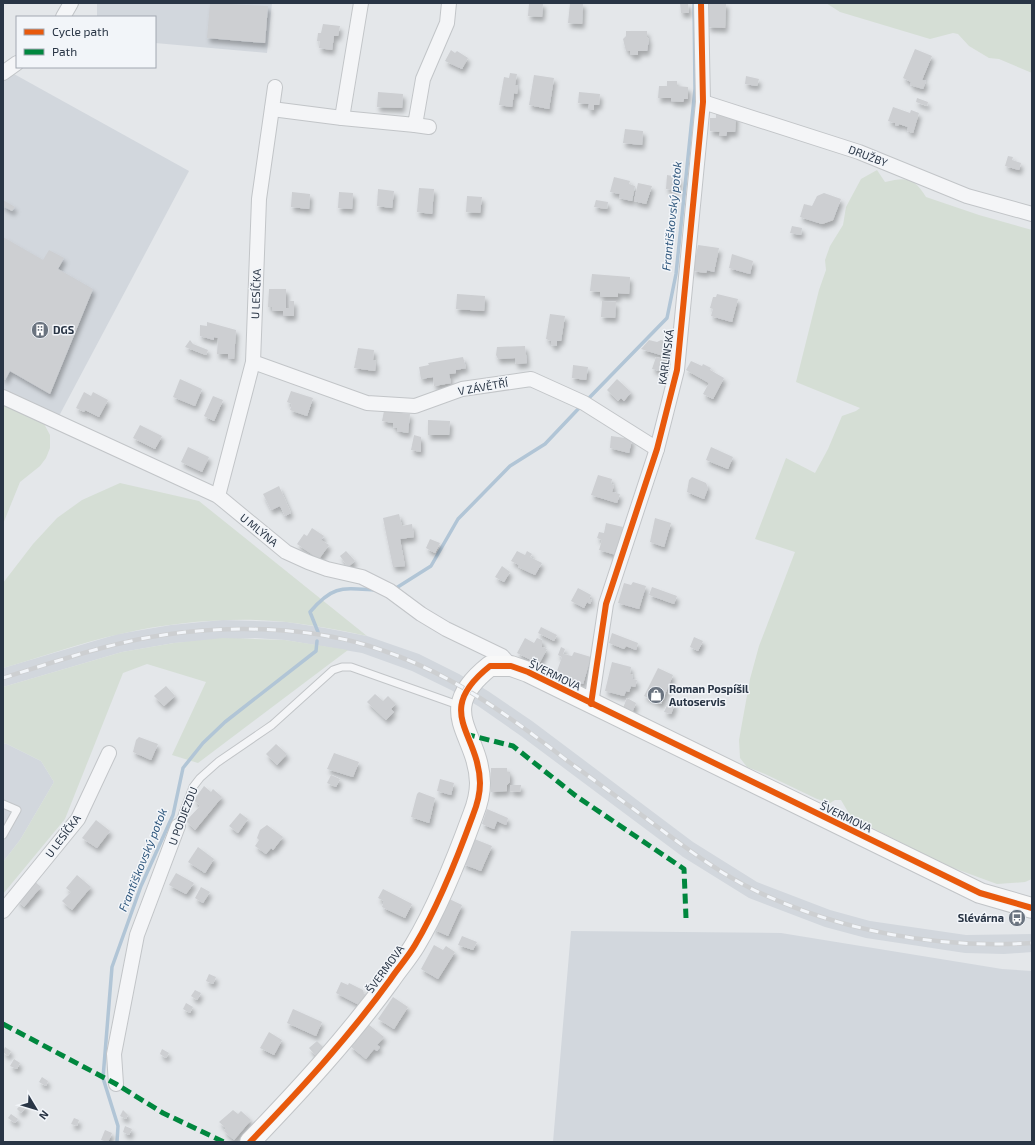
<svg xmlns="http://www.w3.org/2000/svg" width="1035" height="1145" font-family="'Exo 2',sans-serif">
<defs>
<filter id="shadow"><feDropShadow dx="2.5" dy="4.5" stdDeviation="2" flood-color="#0004"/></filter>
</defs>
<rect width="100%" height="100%" fill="#e4e7ea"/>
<!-- built -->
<g fill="#d2d7dd">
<path d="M97,3H272L267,53L155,43V17H97Z"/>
<path d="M14,74L189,171L59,416L3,391V81Z"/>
<path d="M222,620L287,622L325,628L367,636L419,654L459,674L488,691L532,721L693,842L757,882L830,910L870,921L966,935L1032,934V952L1004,954L965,953L866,938L825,927L749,898L683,857L521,736L478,706L451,690L412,671L362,653L285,640L255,638L174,643L122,652L3,687V668L118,634L171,625Z"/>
<path d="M3,743L7,744L41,761L54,782L20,840L3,862Z"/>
<path d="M571,931L781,933L1002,969L1032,971V1142H553Z"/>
</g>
<!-- green -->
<g fill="#d5ded5">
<path d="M826,3H1032V73L999,59L989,58L969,46L958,34L953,33L930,39L840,12Z"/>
<path d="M877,170L885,182C906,177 914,177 926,197L979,215L1032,230V879L1025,882L997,884L945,865L851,817L841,800H835L830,803L817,799L765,774L747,767L740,758L739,740L750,679L759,646L795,552L755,539L786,458L815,473L828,449L842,416L856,411L860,408L796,382L819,290L826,270L825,260L830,246L843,225L846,207L861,179Z"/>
<path d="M3,401L43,422L50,435V448L46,458L40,466L20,482L3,524Z"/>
<path d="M120,483L199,501L367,636C330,628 293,621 256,620C210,619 164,624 120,634C80,643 42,657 3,668V583L33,544L57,518L82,500Z"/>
<path d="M223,638L285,640L348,650L198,763L172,755L206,682L147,664L123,673L65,819L3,894V862L20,840L54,782L41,761L7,744L3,743V687L122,652L174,643Z"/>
</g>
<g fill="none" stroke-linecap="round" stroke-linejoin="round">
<!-- stream -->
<g stroke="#b1c5d6" stroke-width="3.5">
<path d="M589,398L667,318L676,274L695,89L694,3"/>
<path d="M393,590L431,566L458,519L510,466L545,444L581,406"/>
<path d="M318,632L310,612C333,585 342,588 375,590"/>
<path d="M117,1142L118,1126L103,1078L112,967L141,886L173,815L183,768L203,743L225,722L316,651L317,641"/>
</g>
</g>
<!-- building -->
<g fill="#cdcfd2" filter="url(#shadow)">
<path d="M210,3L268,6L265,43L207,38Z"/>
<path d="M529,3H543L542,17L528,16Z"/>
<path d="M570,3H583L582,24L568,23Z"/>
<path d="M680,3H688L689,13H681Z"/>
<path d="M708,3H726L725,28L708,27Z"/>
<path d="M323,24L340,26L338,36H334L332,50L319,48L320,41H317L318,33H321Z"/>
<path d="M626,31H647V37L649,39L647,51H638V55H630V51H626L623,39L626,36Z"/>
<path d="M915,49L932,56L922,80L926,81L923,89L910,85L911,82L903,78Z"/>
<path d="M451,50L455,53L457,51L468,58L462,69L445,61Z"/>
<path d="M510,73L517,74L515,85L518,86L517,94L514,93L512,107L499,105L504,77L509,78Z"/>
<path d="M534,75L554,78L549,109L529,105Z"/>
<path d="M746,76L759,79L757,86L745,84Z"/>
<path d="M667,81H677V86L688,87V99H684L683,102L671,101V98H658L659,86H667Z"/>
<path d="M378,92L403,94L402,108L377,107Z"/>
<path d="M579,92L600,94L599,105H594V110H588L589,104L578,103Z"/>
<path d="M917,98L928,102L927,106L916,102Z"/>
<path d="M893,107L910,113L911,110L919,113L913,133L907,131L908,127L899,124L898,126L895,125V123L888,121Z"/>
<path d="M716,113L736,115L735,132H727L726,136H719L720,132L710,131V118H716Z"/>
<path d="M625,129L643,131L642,145L623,143Z"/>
<path d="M1008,156L1013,157L1012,160L1021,163L1019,170L1005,166Z"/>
<path d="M667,175L679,177L678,190L666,189Z"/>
<path d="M614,177L630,181L629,184L635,186L632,201L619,198L620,194L610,192Z"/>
<path d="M638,183L652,186L646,204L634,201Z"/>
<path d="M419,188L434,189L432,214L417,212Z"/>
<path d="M378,189L394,191L392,208L377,206Z"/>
<path d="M292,192L310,194L309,209L291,207Z"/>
<path d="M339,192L353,193L352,209L338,208Z"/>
<path d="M824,193L841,199L833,220L822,224L800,217L804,204L812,206L817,196Z"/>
<path d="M467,196L482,197L480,213L466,212Z"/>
<path d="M3,200L15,207L12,211L3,206Z"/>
<path d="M596,200L608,202L607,209L594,207Z"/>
<path d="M792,226L802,228L801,235L790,233Z"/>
<path d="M3,237L43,260L49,250L64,258L58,269L93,289L50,394L10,371L5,380L3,379Z"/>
<path d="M698,245L719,248L714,272L707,270L706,273L693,271Z"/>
<path d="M732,254L753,261L750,274L729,268Z"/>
<path d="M592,274L630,277L629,294L618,293V297H600V292L590,291Z"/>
<path d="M269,289H286V308H289V301H294V316H283V311H272V307H268Z"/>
<path d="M457,294L485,296L484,311L456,309Z"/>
<path d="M717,294L738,299L732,322L711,316L713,309L710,308L713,297H716Z"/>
<path d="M602,301L616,302L615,318L601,317Z"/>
<path d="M550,314L565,316L561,341H557V346L551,345V341L546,339Z"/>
<path d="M207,322L236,330L234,359L228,358V354H217L218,338L214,337V340L200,336V325L207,326Z"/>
<path d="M190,340L193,344L208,350L206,355L185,347Z"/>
<path d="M649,340L657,342L661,340L671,343L667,357L641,349Z"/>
<path d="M525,346L527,363L516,364L515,358L498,359L496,355L497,347Z"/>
<path d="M358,348L374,350L373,360L376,361L375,371L354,368Z"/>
<path d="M463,357L466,368L456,370V373L449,374L451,383L434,386L433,377L421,379L419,367L429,365L428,363Z"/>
<path d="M656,357L663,359L660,371L652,369Z"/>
<path d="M691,361L702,366L703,364L711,368L710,370L724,378L713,399L703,394L709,383L686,370Z"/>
<path d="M573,365L588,367L586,380L572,378Z"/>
<path d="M180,379L202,389L195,406L173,397Z"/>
<path d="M617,379L631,392L624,401L621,398L618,401L607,390Z"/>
<path d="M291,391L313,398L307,416L290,410L292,404L287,402Z"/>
<path d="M84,392L91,396L93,392L108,400L99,417L85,410L84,412L76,408Z"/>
<path d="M213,396L223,400L214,421L204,416Z"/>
<path d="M384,411L410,414L408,433L397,431V428L393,427V423L382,421Z"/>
<path d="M428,420L450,421L449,435H428Z"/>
<path d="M140,425L162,436L155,449L133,438Z"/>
<path d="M414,435L421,437V452L411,450Z"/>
<path d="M611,436L632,439L629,453L610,448Z"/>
<path d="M188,447L209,457L202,472L181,462Z"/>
<path d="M711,447L733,457L728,469L706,460Z"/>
<path d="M598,475L612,479L611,484L614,485L612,492L620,494L617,503L591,495Z"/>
<path d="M692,477L706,483L708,488L704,499L687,492L689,480Z"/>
<path d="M279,486L291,513L285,516L280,506L271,510L263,494Z"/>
<path d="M399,514L402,526L412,524L414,537L400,539L405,566L393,567L383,518Z"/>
<path d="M655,518L671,523L664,547L650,542Z"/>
<path d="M606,523L623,527L616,555L599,550L602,540L597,538L599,532L604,533Z"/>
<path d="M312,528L324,536L321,540L329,545L319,559L297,544L304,534L307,536Z"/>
<path d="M430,539L440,543L435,553L426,548Z"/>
<path d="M346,551L355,561L348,567L340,556Z"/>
<path d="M517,551L525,555L527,551L532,554L530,557L542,563L535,575L518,567L519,565L511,561Z"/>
<path d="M502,566L510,572L504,582L495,577Z"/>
<path d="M633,582L646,586L639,609L618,603L624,583L631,585Z"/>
<path d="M652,587L677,596L674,604L649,595Z"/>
<path d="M578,588L591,595L589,599L592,600L590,604L587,602L584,608L571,601Z"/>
<path d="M541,627L557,635L554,641L538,633Z"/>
<path d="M612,633L638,643L636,650L626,646L624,649L609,643Z"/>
<path d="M694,637L703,641L698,651L690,647Z"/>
<path d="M525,638L534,643L537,638L542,640V647L547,649L539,664L517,653Z"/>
<path d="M561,647L565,649L563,654L572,656L574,652L591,657L583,684L565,679L566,675L557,671L562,657L558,655Z"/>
<path d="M612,662L631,667L630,674L633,675L632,679L637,680L635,687L631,686L629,692L626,691L624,696L605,691Z"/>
<path d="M658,668L673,675L661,704L644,696Z"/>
<path d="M166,686L175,696L164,706L154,696Z"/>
<path d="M375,694L383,701L388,696L396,704L391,709L394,712L386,720L367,702Z"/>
<path d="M627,698L636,703L632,713L623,708Z"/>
<path d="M669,701L675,704L671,714L664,712Z"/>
<path d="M139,737L158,744L151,760L133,752L136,740Z"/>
<path d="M276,744L287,754L277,765L266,754Z"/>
<path d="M334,753L359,762L353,777L327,769Z"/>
<path d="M491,768H507V772H510V782L507,785V791L491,792Z"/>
<path d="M331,775L340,779L336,787L327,783Z"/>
<path d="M440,779L454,783L451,795L437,791Z"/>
<path d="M510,785H521L520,792L510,791Z"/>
<path d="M204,786L211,792L213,789L222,797L195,830L186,821L200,806L194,800Z"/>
<path d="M419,792L435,798L429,823L411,817L417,794Z"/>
<path d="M487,809L508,818L506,825L497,821L494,829L482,824Z"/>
<path d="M240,813L248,819L238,833L229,826Z"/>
<path d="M96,820L110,831L97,848L82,838Z"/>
<path d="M267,825L283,837L273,850L271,848L266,854L255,846L259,840L257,838L260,830Z"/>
<path d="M472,838L492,846L481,871L463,864Z"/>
<path d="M198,847L214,859L205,873L188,862Z"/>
<path d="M176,873L194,883L186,894L169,885Z"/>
<path d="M77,875L91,887L72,910L62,901L71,892L66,888Z"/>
<path d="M33,880L41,887L24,907L17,900Z"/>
<path d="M201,887L210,892L203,903L195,898Z"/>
<path d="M383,889L412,904L405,918L382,907L384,901L378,898Z"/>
<path d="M447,898L462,905L448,936L433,929Z"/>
<path d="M462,936L477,942L473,950L458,945Z"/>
<path d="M434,945L443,950L446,946L455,952L438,979L421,969Z"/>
<path d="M209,974L216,977L213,984L206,981Z"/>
<path d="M341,982L348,985L349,983L363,990V993L367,996L361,1006L336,993Z"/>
<path d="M195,990L201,993L197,1000L191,996Z"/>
<path d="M393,997L408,1007L394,1029L378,1019Z"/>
<path d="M186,1003L193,1007L190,1013L183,1009Z"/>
<path d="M293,1009L322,1022L316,1036L287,1023Z"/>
<path d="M368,1024L384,1037L377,1045L380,1047L377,1051L374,1049L366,1059L350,1046Z"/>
<path d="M269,1032L282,1040L274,1055L260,1048Z"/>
<path d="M317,1041L326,1050L318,1058L309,1048Z"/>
<path d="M5,1047L11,1051L8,1056L3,1052Z"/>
<path d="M162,1049L169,1053L166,1058L160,1054Z"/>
<path d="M14,1059L20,1063L17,1069L10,1066Z"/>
<path d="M42,1077L48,1081L46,1086L39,1082Z"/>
<path d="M22,1103L26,1107L21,1113L17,1109Z"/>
<path d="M123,1110L128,1115L126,1119L120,1116Z"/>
<path d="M233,1110L238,1114L241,1111L251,1120L234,1140L224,1131L226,1128L219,1122Z"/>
<path d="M11,1114L18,1119L15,1123L8,1118Z"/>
<path d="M74,1118L79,1120L77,1126L71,1124Z"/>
<path d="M125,1126L132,1129L129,1135L123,1132Z"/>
<path d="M105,1130L112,1133L108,1142L101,1140Z"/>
</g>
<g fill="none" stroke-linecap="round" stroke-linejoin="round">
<defs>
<g id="lane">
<path d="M3,804L17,810L3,835"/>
<path d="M178,826L193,787L200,778L218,762L272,725L333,670L342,667H351L461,706"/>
</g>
<g id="street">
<path d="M63,17L71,3"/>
<path d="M3,73L17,63"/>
<path d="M703,102L859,152L967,196L1032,214"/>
<path d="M272,109L342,118L415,125L423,79L447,23L449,3"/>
<path d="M342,118L361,3"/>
<path d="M415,125L429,127"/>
<path d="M253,362L367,403L415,406L462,389L531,379L584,403L657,449"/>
<path d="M3,397L218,496L286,552L308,562L327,569L362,577L390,591L421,614L446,629L502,656L511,666"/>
<path d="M218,496L253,362L259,199L275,87"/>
<path d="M591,704L606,604L657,449L677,370L703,102L701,3"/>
<path d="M3,911L78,819L109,753"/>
<path d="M116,1084L114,1054L137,935L178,826"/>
</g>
<path id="secondary" d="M250,1142C300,1090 348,1038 390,980C398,968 408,957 415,945C439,905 457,859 473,815C477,805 480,794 480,783C479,732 432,712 490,666H511L528,672L980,893L1032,908"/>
</defs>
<!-- lane casing -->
<use href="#lane" stroke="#c2c5c8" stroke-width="9"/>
<!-- street casing -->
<use href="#street" stroke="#c2c5c8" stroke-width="16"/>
<!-- secondary casing -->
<use href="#secondary" stroke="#c2c5c8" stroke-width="22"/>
<!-- lane -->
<use href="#lane" stroke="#f4f5f7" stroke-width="7"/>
<!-- street -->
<use href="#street" stroke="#f4f5f7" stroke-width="14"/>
<!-- secondary -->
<use href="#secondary" stroke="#f8f8f8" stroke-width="20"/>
<defs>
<path id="rail" d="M3,678C42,666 82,652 122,643C197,625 291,623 366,645C446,669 504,712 569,762C598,783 627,804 655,825C686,848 719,873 754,890C839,931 938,949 1032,943"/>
</defs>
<!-- rail casing -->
<use href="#rail" stroke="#cdcfd1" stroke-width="4.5"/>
<!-- rail -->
<use href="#rail" stroke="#f2f5f9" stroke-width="3" stroke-dasharray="9" stroke-linecap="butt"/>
<!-- quiet -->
<g stroke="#00873e" stroke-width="5" stroke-dasharray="10 5" stroke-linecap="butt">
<path d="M465,734L513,746L576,796L684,869L686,918"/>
<path d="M3,1024L116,1084L163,1113L224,1142"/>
</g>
<defs>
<g id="cycleway">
<path d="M591,704L606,604L657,449L677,370L703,102L701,3"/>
<path d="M250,1142C300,1090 348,1038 390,980C398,968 408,957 415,945C439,905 457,859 473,815C477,805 480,794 480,783C479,732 432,712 490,666H511L528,672L980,893L1032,908"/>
</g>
</defs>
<!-- cycleway casing -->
<use href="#cycleway" stroke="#f2f5f9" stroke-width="8"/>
<!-- cycleway -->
<use href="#cycleway" stroke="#e8590c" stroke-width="6"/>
</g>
<!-- icons -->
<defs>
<symbol id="building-disc" viewBox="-11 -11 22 22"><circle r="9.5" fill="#6a737f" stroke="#f2f5f9"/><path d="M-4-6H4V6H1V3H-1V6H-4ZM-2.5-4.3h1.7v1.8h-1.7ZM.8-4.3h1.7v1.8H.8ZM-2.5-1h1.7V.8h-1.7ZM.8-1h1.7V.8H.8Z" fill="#fff"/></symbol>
<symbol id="shop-disc" viewBox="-11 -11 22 22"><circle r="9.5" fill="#6a737f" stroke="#f2f5f9"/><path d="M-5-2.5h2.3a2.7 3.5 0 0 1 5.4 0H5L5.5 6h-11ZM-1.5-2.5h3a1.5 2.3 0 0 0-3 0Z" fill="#fff"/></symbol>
<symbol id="bus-disc" viewBox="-11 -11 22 22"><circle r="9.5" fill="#6a737f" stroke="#f2f5f9"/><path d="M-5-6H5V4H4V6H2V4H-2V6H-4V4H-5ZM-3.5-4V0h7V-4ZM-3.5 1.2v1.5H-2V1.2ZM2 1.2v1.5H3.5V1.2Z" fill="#fff"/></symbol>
</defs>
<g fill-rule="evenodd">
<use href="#building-disc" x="30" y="320" width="20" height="20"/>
<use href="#shop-disc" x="646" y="685" width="20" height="20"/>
<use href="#bus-disc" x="1007" y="908" width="20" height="20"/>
</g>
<g text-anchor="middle" stroke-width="3" stroke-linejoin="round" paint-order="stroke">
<!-- street labels -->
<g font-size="11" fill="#293545" stroke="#f2f5f9">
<text transform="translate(868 156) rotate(21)" y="4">DRUŽBY</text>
<text transform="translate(256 294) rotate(-88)" y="4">U LESÍČKA</text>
<text transform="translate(666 357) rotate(-82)" y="4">KARLINSKÁ</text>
<text transform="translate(483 387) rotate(-10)" y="4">V ZÁVĚTŘÍ</text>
<text transform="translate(259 530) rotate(39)" y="4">U MLÝNA</text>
<text transform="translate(555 675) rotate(26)" y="4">ŠVERMOVA</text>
<text transform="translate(183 816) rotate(-69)" y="4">U PODJEZDU</text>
<text transform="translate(846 817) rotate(26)" y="4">ŠVERMOVA</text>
<text transform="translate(63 836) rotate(-53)" y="4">U LESÍČKA</text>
<text transform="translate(385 969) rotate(-54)" y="4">ŠVERMOVA</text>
</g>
<!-- poi labels -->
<g font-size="11" font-weight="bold" fill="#293545" stroke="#f2f5f9" text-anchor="start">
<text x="53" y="334">DGS</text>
<text x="669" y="693">Roman Pospíšil<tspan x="669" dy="13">Autoservis</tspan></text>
<text x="1004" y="922" text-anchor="end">Slévárna</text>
</g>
<!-- water labels -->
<g font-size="12" font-style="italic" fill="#2f577d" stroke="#f2f5f9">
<text transform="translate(672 216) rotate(-84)" y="4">Františkovský potok</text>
<text transform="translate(143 860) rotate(-68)" y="4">Františkovský potok</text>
</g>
</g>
<!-- border -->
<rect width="1035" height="1145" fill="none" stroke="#293545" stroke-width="8"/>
<!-- legend -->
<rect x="16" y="16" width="140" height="52" fill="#f2f5f9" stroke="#a2a8b1"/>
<rect x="24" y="29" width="20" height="6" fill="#e8590c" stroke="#a2a8b1"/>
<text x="52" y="36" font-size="12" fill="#293545">Cycle path</text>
<rect x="24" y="49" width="20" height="6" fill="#00873e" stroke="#a2a8b1"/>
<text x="52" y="56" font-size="12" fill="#293545">Path</text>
<!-- north arrow -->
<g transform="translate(36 1109) rotate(128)" stroke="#f2f5f9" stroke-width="3" paint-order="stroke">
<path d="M0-3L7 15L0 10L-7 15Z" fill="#293545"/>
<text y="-6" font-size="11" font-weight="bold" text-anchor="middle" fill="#293545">N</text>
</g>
</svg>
